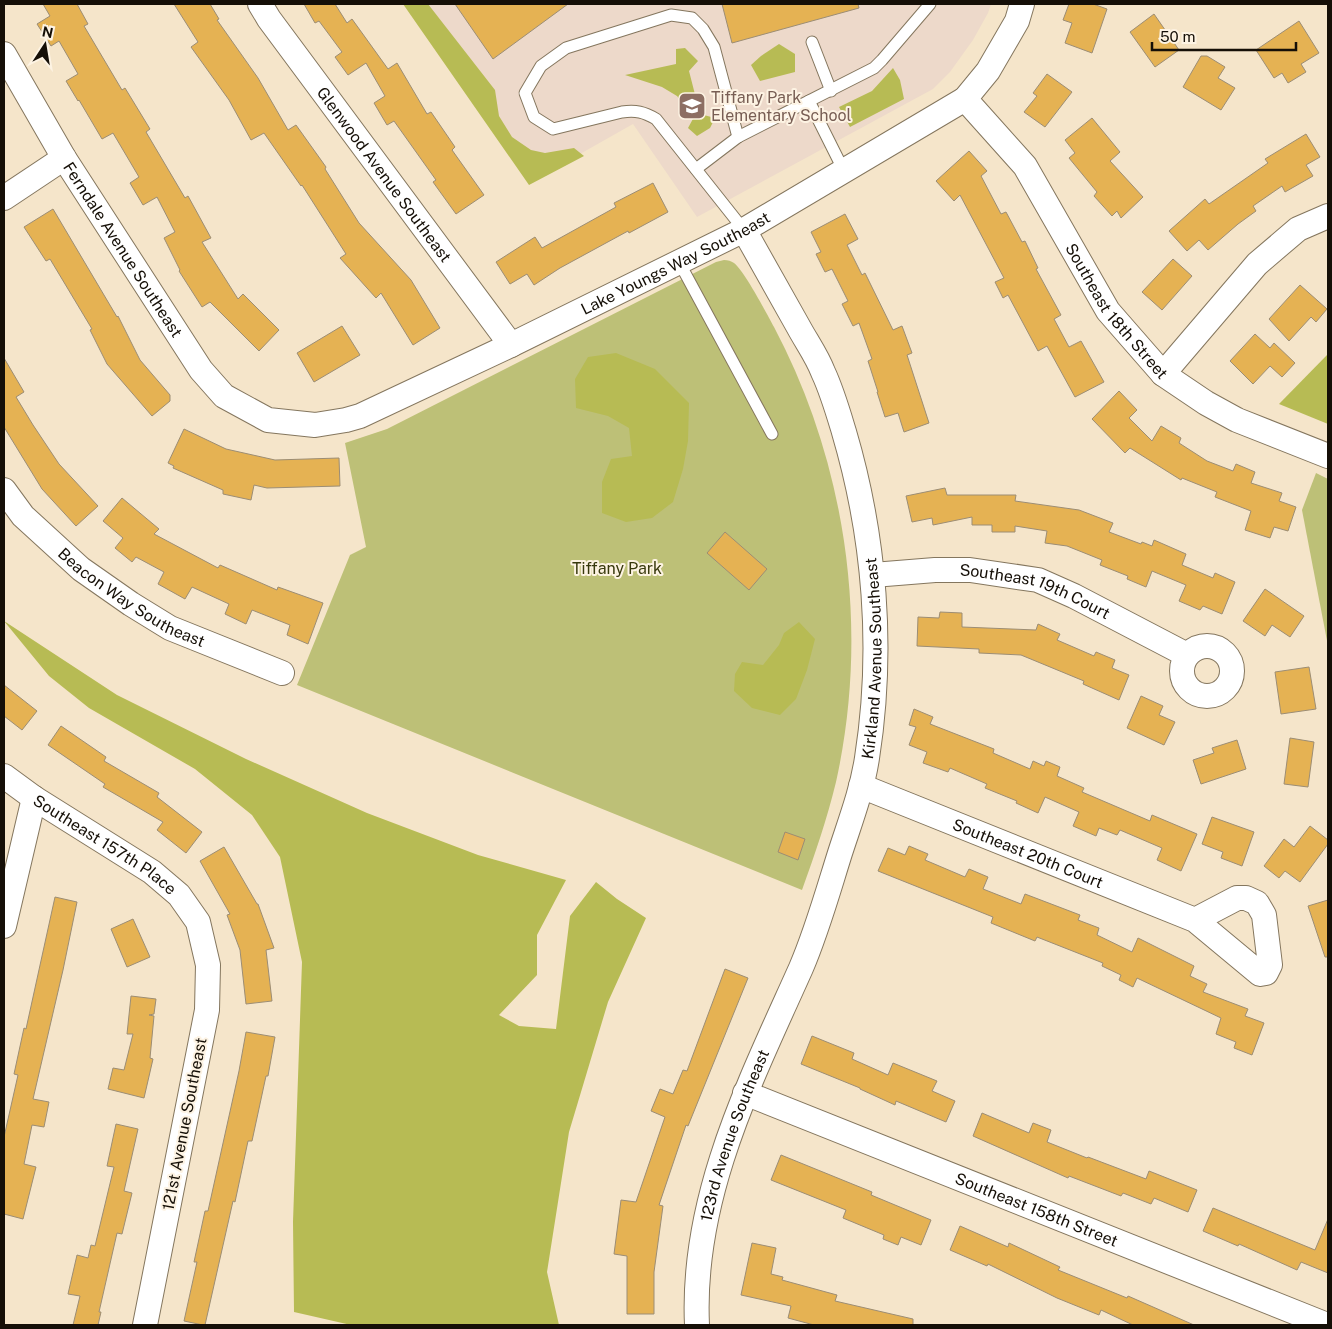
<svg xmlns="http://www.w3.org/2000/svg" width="1332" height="1329" font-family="'Public Sans',sans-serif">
<rect width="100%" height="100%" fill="#f5e5ca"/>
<!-- education -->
<path fill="#edd9ca" d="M413,4H991L988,13L973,40L950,72L933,89L697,217L633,124L534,180Z"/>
<!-- green -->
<g fill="#bdc077">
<path d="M724,260C728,260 731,261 734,263C745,272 767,314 774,327C847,465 870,629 836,782C827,819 815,854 802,890L297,685L350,555L366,547L345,443L387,429L716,262Z"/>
<path d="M1316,473L1328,479V646L1302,510Z"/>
</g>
<!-- forest -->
<g fill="#b7bb54">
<path d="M403,4H428L495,90L499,116L512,137L531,150L545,153L574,148L584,156L529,185Z"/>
<path d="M779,44L795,54V72L760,81L751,65L761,56Z"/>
<path d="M685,48L698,61L689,71L700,114L715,118L710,128L697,136L688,128L694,117L677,96L662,87L625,75L676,64V49Z"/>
<path d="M893,68L900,80L904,99L850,127L839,107L872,91Z"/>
<path d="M616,353L655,369L689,403L688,441L683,469L673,502L652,518L626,522L602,513V482L611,459L632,456L629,428L608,416L576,408L575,379L588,357Z"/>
<path d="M1328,354V424L1279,404Z"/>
<path d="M4,621L117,695L246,759L367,813L478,855L566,880L537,935V975L499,1015L519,1026L556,1029L570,916L596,882L617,899L646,918L608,1002L569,1132L547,1272L559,1325H351L294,1312L293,1222L302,962L280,857L252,815L195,769L89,708L49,676Z"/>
<path d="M799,622L815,639L807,670L796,699L780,715L752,708L734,691L735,674L742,662L763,665L779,645L784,633Z"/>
</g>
<!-- building -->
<g fill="#e5b253" stroke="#9c8d74">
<path d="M43,4H77L88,24L84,26L122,90L125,88L150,129L146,132L185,198L188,196L211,238L202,242L238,299L243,294L279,330L259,351L210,302L202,307L179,271L180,270L164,238L175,232L157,197L143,205L130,183L139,177L113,133L102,139L79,100L78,101L66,81L78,74L59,41L51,46L37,24L50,16Z"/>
<path d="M174,4H210L219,19L217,20L258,78L288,130L296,125L326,167L325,169L359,223L411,280L440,328L413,345L381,293L376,298L340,258L346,254L302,185L301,186L264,133L251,140L229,100L191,47L198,42Z"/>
<path d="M304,4H335L347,23L352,19L388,69L397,63L427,114L431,112L455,147L452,150L484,195L456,214L433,182L436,180L394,121L387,125L374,103L385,96L366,63L348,75L335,57L342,52L319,21L315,23Z"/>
<path d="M455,4H568L493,59Z"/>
<path d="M722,4H858L859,8L732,43Z"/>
<path d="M1069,4H1093L1107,9L1092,53L1065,43L1072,23L1063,20Z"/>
<path d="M1154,14L1179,50L1155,67L1130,32Z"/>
<path d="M1299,21L1319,53L1301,64L1306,72L1288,83L1282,73L1274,78L1256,50Z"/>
<path d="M1201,56H1207L1225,67L1218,78L1235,88L1221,110L1183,87Z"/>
<path d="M1047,74L1072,92L1045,127L1024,112L1037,96L1033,93Z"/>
<path d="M1092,118L1120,152L1110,161L1143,197L1121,218L1117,211L1112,216L1094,196L1097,192L1069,158L1075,153L1065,140Z"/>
<path d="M1306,134L1320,157L1306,165L1313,176L1285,192L1282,186L1253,206L1256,211L1238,224L1208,250L1199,240L1187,251L1169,231L1205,199L1209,204L1268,163L1265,159Z"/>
<path d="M969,151L987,171L981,176L1001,214L1006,212L1022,242L1025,241L1038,268L1036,269L1061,315L1054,319L1069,347L1081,341L1104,382L1075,397L1047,346L1038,351L1008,295L1003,298L995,282L1004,278L960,195L954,201L936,181Z"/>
<path d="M653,183L668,212L629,233L628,231L560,268L534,285L527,274L510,284L496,262L535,237L542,248L616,207L614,203Z"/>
<path d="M53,209L117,317L118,316L140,360L170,395V401L152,416L107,364L90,330L92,329L50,259L46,261L24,227Z"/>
<path d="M845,214L858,239L847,245L862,275L865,273L893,330L902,326L912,353L907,355L929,423L904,432L898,413L885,417L877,392H878L868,361L872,359L859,323L853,326L842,304L848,301L832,269L825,272L816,254L821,252L811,232Z"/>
<path d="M1173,259L1192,276L1162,310L1142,292Z"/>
<path d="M1300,285L1327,309L1316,322L1311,317L1289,341L1269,319Z"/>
<path d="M342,326L360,355L314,382L297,353Z"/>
<path d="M1255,334L1270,348L1274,343L1295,363L1282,377L1270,366L1253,384L1230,361Z"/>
<path d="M4,358L24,392L16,397L33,425L59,464L98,506L76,526L42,489L4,427Z"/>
<path d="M1119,391L1137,410L1129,418L1152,441L1161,426L1181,438L1179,443L1207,461L1233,471L1236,464L1255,472L1251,483L1282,493L1279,501L1296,507L1288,531L1274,527L1270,538L1245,530L1251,511L1215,497L1217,492L1182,478L1181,480L1130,448L1125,453L1092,419Z"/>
<path d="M184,429L226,449L275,460L339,458L340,486L267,488L254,485L251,500L223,494V490L173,468L174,466L168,463Z"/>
<path d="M945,488L947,495H1016L1015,501L1079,510L1113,523L1109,532L1141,544L1142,542L1152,546L1154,540L1186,554L1182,565L1213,578L1215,573L1235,582L1222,614L1203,606L1200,610L1179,601L1186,585L1152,571L1146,587L1127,579L1128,576L1100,565L1102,560L1067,546L1045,543L1047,531L1015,526V532H992V525H972V517L933,525L932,518L912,522L906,496Z"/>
<path d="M122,498L159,529L154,534L218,568L220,565L277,590L278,587L323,603L308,644L287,635L290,625L252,610L246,624L225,614L229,604L192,587L185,599L158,584L164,572L136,557L132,562L115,548L123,538L103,521Z"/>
<path d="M725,532L767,569L749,590L707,553Z"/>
<path d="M1265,589L1304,616L1290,637L1272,625L1265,636L1243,621Z"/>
<path d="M940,612L962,613V627L1036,630L1038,624L1060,634L1057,640L1094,656L1096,652L1115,660L1112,668L1129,675L1119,700L1083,684L1084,681L1021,655L979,653V649L917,646L918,617L939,618Z"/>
<path d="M1309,667L1316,709L1281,714L1275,672Z"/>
<path d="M4,685L37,711L22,730L4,716Z"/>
<path d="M1141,696L1163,706L1159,715L1175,722L1164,745L1127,728Z"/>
<path d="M914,709L933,717L930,724L994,749L993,753L1030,769L1033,761L1044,766L1046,761L1060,767L1057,776L1084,788L1082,792L1150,821L1152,815L1197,834L1181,871L1157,860L1162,848L1120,830L1117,835L1099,828L1096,836L1073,826L1079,812L1045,797L1038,813L1016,803L1017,801L985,788L987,784L950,768L948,772L923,763L927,752L909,745L916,727L909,725Z"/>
<path d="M61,726L106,757L104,761L159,793L157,797L202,832L186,853L157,830L163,822L103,787L105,784L48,745Z"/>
<path d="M1290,738L1314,742L1308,787L1284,784Z"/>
<path d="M1237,740L1246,769L1201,784L1193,760L1214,753L1212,748Z"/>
<path d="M1212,817L1254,832L1242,866L1221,858L1223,852L1202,844Z"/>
<path d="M1310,826L1328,840V844L1300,882L1285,871L1279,878L1264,866L1284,839L1294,847Z"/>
<path d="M785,832L805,839L798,860L778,852Z"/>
<path d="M909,846L928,854L925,860L965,877L969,869L988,877L983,889L1021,904L1025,894L1080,915L1078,920L1099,928L1097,935L1132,952L1138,938L1194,966L1190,976L1207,984L1203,992L1248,1009L1245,1016L1264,1023L1252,1055L1234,1048L1236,1042L1216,1034L1221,1018L1137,978L1133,987L1119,980L1121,975L1102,966L1103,963L1037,937L1035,941L991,923L993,917L878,871L888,848L905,855Z"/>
<path d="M224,847L257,904H258L274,948L266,950L272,1001L246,1004L240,950L227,915L230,914L200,861Z"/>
<path d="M55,897L77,902L63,970L33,1099L49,1102L44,1127L32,1125L24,1164L36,1167L23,1219L4,1214V1137L18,1075L14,1074L24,1028L26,1029Z"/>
<path d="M1328,900V957H1325L1308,906Z"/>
<path d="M133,919L150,957L127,967L111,929Z"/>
<path d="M725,969L748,978L688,1126L686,1125L659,1205L663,1206L654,1272V1314H627V1256L614,1254L621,1200L636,1202L665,1117L651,1111L660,1089L673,1094L683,1070L687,1071Z"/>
<path d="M131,996L156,999L154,1014L149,1015L154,1016L150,1058L153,1059L144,1098L108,1089L113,1068L124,1070L133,1034H127Z"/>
<path d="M246,1032L275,1037L268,1076H266L252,1141H248L235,1202L233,1201L205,1325H203L184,1321L197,1262H194L205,1211H208L239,1071Z"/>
<path d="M812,1036L854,1053L852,1059L888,1075L893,1063L937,1081L932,1091L955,1101L946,1122L896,1101L895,1105L860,1089V1088L801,1064Z"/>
<path d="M982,1113L1029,1133L1033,1123L1051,1130L1047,1142L1087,1158L1088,1157L1146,1179L1149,1171L1197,1190L1188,1212L1154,1198L1151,1204L1123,1193L1121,1196L1069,1176L1068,1178L973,1136Z"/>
<path d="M116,1124L138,1129L124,1191L132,1193L122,1234L117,1233L99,1312H101L98,1325H73L80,1296L68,1294L77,1255L88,1258L91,1245L95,1246L114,1167L107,1166Z"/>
<path d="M781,1155L872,1192L871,1195L931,1220L921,1245L901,1237L898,1245L883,1239L884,1235L843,1218L846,1210L771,1180Z"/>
<path d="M1213,1208L1315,1250L1328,1219V1273L1301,1262L1297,1270L1239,1244L1238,1246L1203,1231Z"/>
<path d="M960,1226L1008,1247L1009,1243L1060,1267L1058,1270L1127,1298L1128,1296L1194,1325H1133L1101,1310L1099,1315L1057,1298L988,1264L987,1266L950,1250Z"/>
<path d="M752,1243L776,1248L771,1274L783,1277L782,1280L837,1295L835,1301L913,1319V1325H814L788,1318L791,1306L741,1295Z"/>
</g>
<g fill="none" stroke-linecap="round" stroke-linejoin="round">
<defs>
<g id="service">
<path d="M812,42L831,91"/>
<path d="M809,101L844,171"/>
<path d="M738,137L714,47L703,29L692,18L671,15L566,48L541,66L525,93L534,117L553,129L622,112C636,110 644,112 656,119L744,230"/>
<path d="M696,169L738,137L874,68L882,60L930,4"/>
<path d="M679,262L772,434"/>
</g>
<g id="minor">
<path id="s1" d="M260,4L269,19L511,345"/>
<path id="s2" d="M4,54L64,158L201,370L224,396L268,420L315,425L346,420L360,416L511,345L744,230L965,99L988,71L1017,21L1022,4"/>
<path id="s3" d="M965,99L1025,166L1108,311L1163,374L1206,403L1237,420L1328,456"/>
<path d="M4,198L64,158"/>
<path d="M1163,374L1257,264L1298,229L1328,216"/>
<path id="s4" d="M4,490L23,516L81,569L131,604L170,628L282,673"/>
<path id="s5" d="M873,575L935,570H970L1038,580L1074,596L1187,655"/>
<circle cx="1207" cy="671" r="25"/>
<path id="s6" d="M4,776L34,798L152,872L179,895L198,922L208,965L207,1010L145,1325"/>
<path id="s7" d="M861,786L1195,920L1260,974L1266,973L1270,965L1264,915L1257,903L1246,898H1237L1195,920"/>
<path d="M4,926L34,798"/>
<path id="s8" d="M745,1093L1327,1325"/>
<path id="s9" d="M697,1325C691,1197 750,1082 801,968C817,931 828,891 840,853C850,822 862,791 867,758C884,650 875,537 844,432C838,412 832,391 823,372C817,356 806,341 798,326C780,294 762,262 744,230"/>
</g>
</defs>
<!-- service casing -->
<use href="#service" stroke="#84765e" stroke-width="13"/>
<!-- minor casing -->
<use href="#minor" stroke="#84765e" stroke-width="26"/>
<!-- service -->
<use href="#service" stroke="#fff" stroke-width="11"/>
<!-- minor -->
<use href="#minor" stroke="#fff" stroke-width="24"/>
</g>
<!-- icons -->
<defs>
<symbol id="school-square" viewBox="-11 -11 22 22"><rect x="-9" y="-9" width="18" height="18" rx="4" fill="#8d6e63" stroke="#fdf3e3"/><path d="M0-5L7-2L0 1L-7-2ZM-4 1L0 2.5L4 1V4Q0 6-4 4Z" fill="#fff"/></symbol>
</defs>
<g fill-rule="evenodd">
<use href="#school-square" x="676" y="90" width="32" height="32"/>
</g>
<g text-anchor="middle" stroke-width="4" stroke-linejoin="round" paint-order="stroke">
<!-- education labels -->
<g font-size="16" fill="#785e54" stroke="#fdf3e3" text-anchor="start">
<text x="711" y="103">Tiffany Park<tspan x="711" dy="18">Elementary School</tspan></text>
</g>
<!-- street labels -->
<g font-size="16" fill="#150f07" stroke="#fdf3e3">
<text dy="6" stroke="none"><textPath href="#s1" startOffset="211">Glenwood Avenue Southeast</textPath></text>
<text dy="6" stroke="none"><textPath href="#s2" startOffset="229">Ferndale Avenue Southeast</textPath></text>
<text dy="6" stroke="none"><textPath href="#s2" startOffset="901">Lake Youngs Way Southeast</textPath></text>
<text dy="6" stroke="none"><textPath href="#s3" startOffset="262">Southeast 18th Street</textPath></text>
<text dy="6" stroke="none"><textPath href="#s5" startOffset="166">Southeast 19th Court</textPath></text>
<text dy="6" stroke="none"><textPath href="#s4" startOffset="169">Beacon Way Southeast</textPath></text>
<text dy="6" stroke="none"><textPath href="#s9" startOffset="696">Kirkland Avenue Southeast</textPath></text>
<text dy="6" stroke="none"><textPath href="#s6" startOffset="122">Southeast 157th Place</textPath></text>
<text dy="6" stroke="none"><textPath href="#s7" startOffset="180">Southeast 20th Court</textPath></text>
<text transform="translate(184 1124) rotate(-79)" y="6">121st Avenue Southeast</text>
<text dy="6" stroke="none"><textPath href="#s9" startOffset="195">123rd Avenue Southeast</textPath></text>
<text dy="6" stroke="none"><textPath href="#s8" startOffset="314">Southeast 158th Street</textPath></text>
</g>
<!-- park labels -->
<g font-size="16" fill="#38390d" stroke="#fdf3e3">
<text x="617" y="574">Tiffany Park</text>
</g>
</g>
<!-- border -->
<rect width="1332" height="1329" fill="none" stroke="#150f07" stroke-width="10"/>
<!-- north arrow -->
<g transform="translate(45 45) rotate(12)" stroke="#fdf3e3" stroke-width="4" paint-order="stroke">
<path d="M0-4L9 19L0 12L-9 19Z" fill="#150f07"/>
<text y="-8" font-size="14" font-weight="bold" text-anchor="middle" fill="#150f07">N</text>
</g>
<!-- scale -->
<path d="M1152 42v8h144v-8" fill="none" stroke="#150f07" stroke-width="2.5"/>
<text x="1160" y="42" font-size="15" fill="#150f07" stroke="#fdf3e3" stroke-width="4" paint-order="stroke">50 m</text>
</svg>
